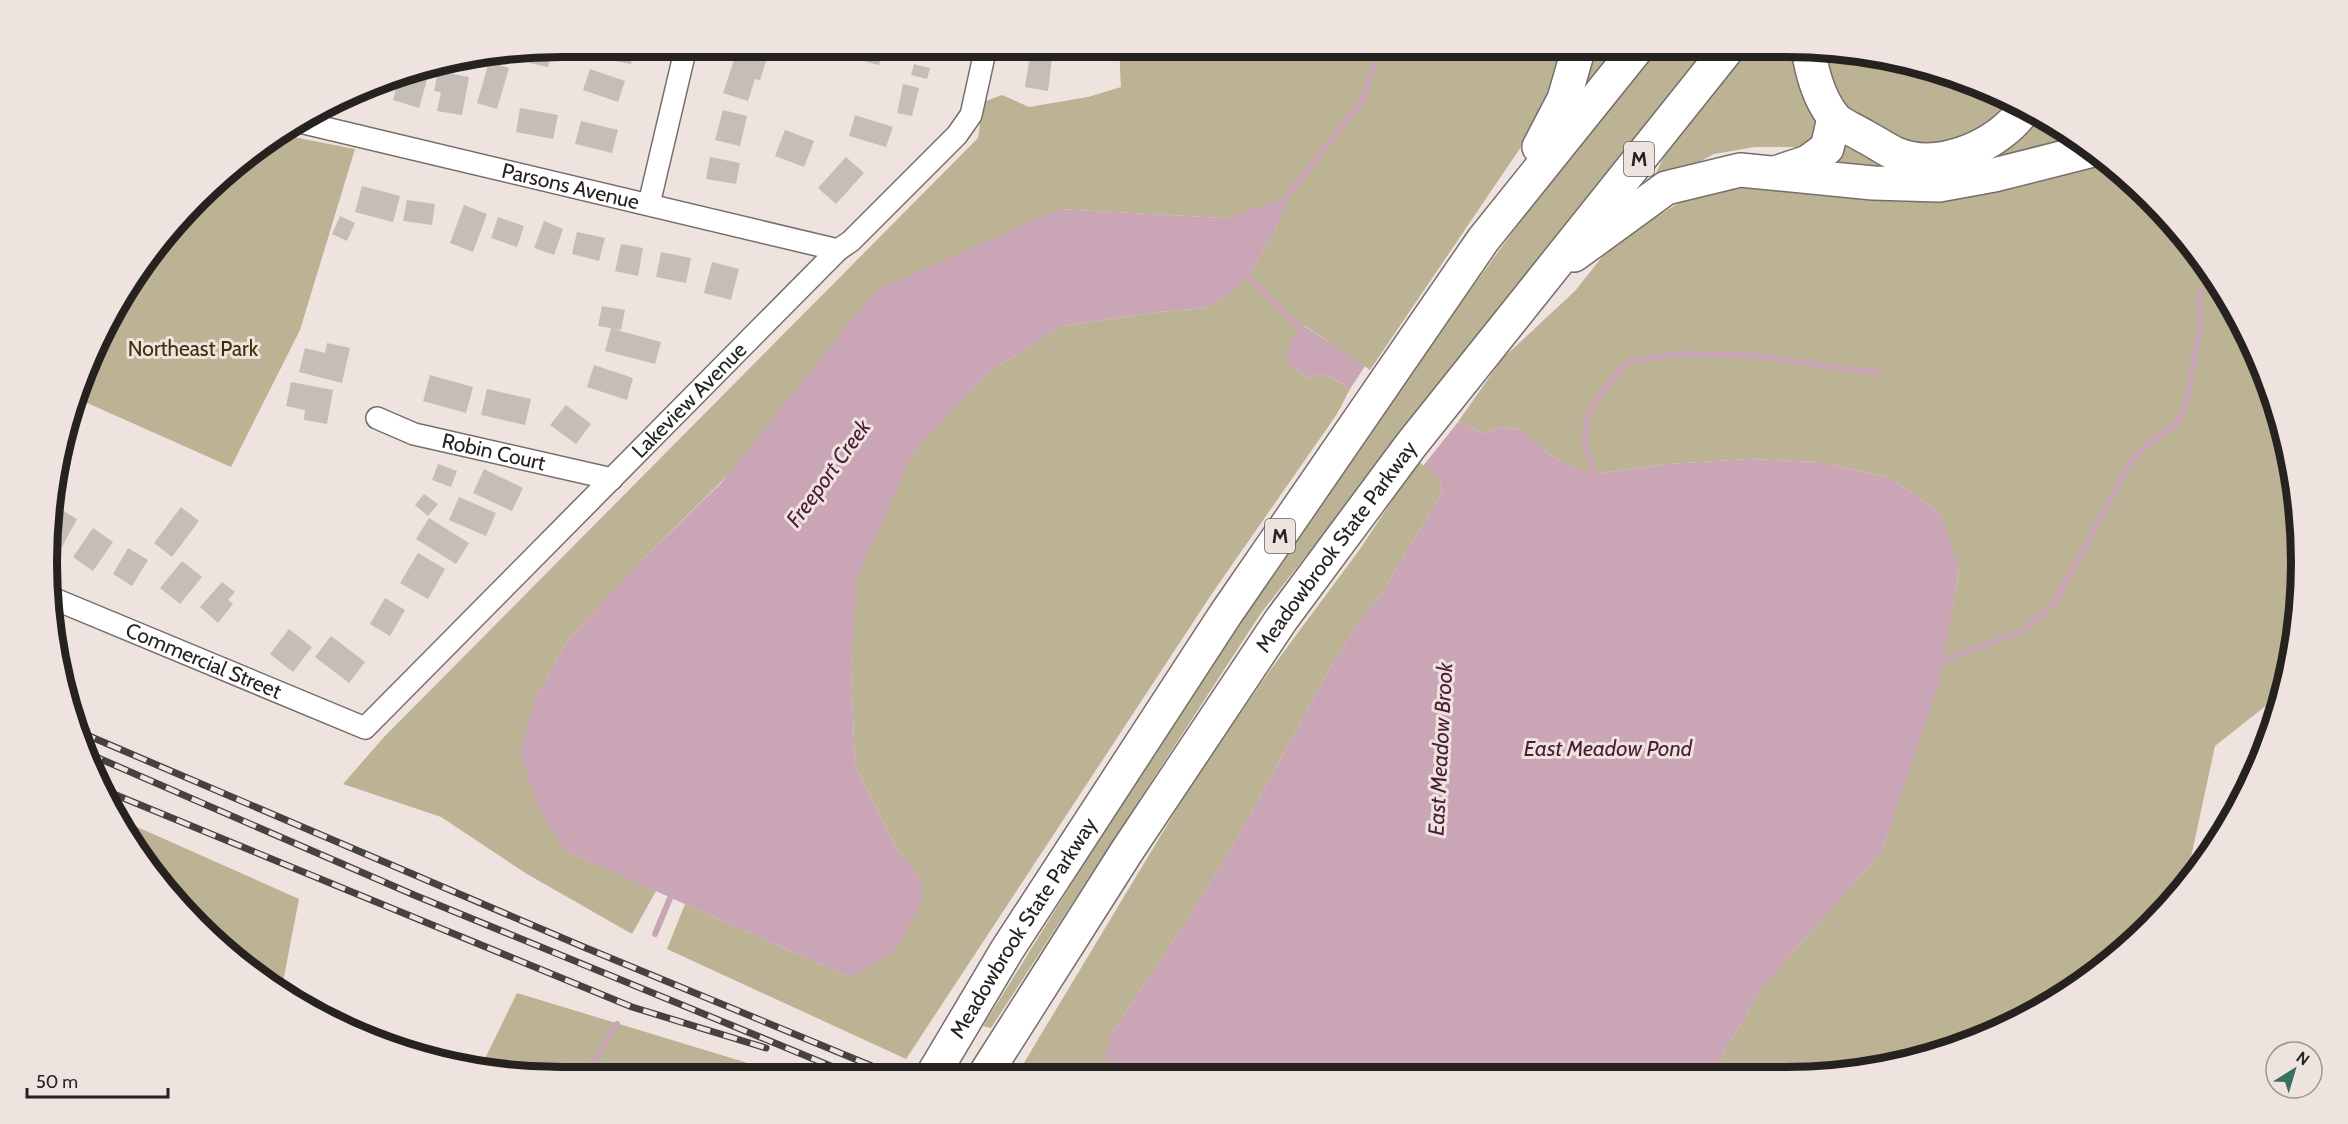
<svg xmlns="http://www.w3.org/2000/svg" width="2348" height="1124" font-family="Cabin,sans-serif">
<rect width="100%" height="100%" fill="#eee3df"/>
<!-- green -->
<g fill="#bcb294">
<path d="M1119,47H1566L1565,61L1529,135L1370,370L1305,326L1287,362L1307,378C1324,369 1335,380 1350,389L1337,414L1213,592L906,1059L667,949L685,904L851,978L923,884L896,847L855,765L851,670L854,576L914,451L989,372L1062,326L1158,312L1206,308L1227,296L1248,276L1274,232L1287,199L1224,218L1059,209L725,478L643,559L567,641L536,697L566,851L656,891L632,934L527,874L441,817L343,784L384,737L978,138L983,102L1002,95L1029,107L1088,97L1121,87Z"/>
<path d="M1589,47H1616L1570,104Z"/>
<path d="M1655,47H1707L1261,613L991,1028L983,1026C1069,889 1152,751 1242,617C1372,422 1509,231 1655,47Z"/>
<path d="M1749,47L1797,48L1827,130L1802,147H1755L1714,154L1649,188L1667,150Z"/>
<path d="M1817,50L1887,56L1984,86L2014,102L1983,135L1928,148L1877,138L1841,108Z"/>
<path d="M2034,113L2083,142L1957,172L1821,166L1840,131L1927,166Z"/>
<path d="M283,135L355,149L300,330L231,467L76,398L86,365L133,276L248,153Z"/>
<path d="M2101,157L2151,198L2215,276L2262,365L2292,462L2301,562L2292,663L2282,693L2215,746L2185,885L2100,971L1984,1038L1854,1073L1712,1074L1762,987L1882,852L1938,684L1959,572L1941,514L1890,478L1820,462L1748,459L1667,464L1595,474L1568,465L1549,454L1519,429L1503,427L1483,433L1458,422L1502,359L1575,291L1613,243L1682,201L1714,192L1779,184Z"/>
<path d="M1418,461L1439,478L1442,492L1382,593L1356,627L1326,675L1243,828L1192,913L1111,1034L1106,1070L1109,1076H1016L1193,782L1271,669L1360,549Z"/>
<path d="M117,818L299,899L282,987L222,949L153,876Z"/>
<path d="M517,993L794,1077H562L480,1069Z"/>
</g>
<!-- water -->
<g fill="#caa5b5">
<path d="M1288,198L1274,232L1248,276L1227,296L1206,308L1158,312L1062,326L989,372L914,451L857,578L851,670L855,765L896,847L923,884L921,903L896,950L851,978L566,851L538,807L520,752L536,697L567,641L643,559L722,482L875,291L1059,209L1224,218Z"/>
<path d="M1304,326L1365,366L1350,389C1336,380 1324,369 1307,378L1287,362L1289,342Z"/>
<path d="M1458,422L1483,433L1503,427L1519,429L1549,454L1568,465L1595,474L1667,464L1748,459L1820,462L1890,478L1941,514L1959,571L1939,684L1882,852L1762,987L1712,1074L1109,1076L1105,1054L1111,1034L1192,913L1243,828L1326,675L1356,627L1382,593L1442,492L1439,478L1423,466Z"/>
</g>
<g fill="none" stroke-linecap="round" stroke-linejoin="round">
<!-- stream -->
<g stroke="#caa5b5" stroke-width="6">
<path d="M1283,202L1363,99L1380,47"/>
<path d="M1248,276L1307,335"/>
<path d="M1592,481C1597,468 1588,458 1586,445C1580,411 1607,387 1626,363L1678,354L1749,355L1878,373"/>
<path d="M1937,662L2021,632L2055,602L2130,463L2146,446L2175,425L2186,406L2200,326L2199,295L2213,274"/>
<path d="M655,934L673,891"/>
<path d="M585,1077L617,1024"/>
</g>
</g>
<!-- building -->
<g fill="#c5beb7">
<path d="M612,47H634L631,64L609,60Z"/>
<path d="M845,47H883L879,65L842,56Z"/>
<path d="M906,47H936L932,61L904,53Z"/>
<path d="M545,49L551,50L548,67L529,63L532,52Z"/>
<path d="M737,51L766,61L760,80L755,79L748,101L723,93Z"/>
<path d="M1030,55L1052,58L1048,91L1025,87Z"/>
<path d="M489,62L509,68L497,109L477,103Z"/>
<path d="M914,64L930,68L927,79L911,75Z"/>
<path d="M590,69L625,81L618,102L583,90Z"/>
<path d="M438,71L469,77L462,115L437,111L441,92L434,91Z"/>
<path d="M400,73L427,80L419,108L393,100Z"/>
<path d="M903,84L919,88L912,116L897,113Z"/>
<path d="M520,108L558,115L553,139L516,132Z"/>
<path d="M723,110L747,116L740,146L715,140Z"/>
<path d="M855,115L893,127L886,147L849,136Z"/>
<path d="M581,121L618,130L612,153L575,144Z"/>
<path d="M785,130L814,141L804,167L775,156Z"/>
<path d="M710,157L740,163L736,184L706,179Z"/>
<path d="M846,157L864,173L836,204L818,188Z"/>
<path d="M362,186L400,196L393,222L355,212Z"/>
<path d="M407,200L435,204L432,225L403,221Z"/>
<path d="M464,205L487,214L473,252L450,243Z"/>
<path d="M340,216L355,223L347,241L332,234Z"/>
<path d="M498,217L524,226L517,247L491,238Z"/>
<path d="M544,221L563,229L554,255L534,248Z"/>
<path d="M577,232L605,238L599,261L572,254Z"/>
<path d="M621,244L643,248L638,276L615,271Z"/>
<path d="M661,252L691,258L686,283L656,277Z"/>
<path d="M712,262L739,269L731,300L704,293Z"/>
<path d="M137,272L142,290L123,296L133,276Z"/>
<path d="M602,306L625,310L621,330L613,329L661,342L655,364L605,351L611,328L598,326Z"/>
<path d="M327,343L350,348L342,383L299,372L305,348L325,353Z"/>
<path d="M594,365L633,378L627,400L587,387Z"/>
<path d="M430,375L473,387L466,413L423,401Z"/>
<path d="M291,382L333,390L327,424L304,420L305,410L286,406Z"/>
<path d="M487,389L531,399L525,425L481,415Z"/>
<path d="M566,405L591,424L576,444L550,425Z"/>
<path d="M438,464L457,471L451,487L432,480Z"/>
<path d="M484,469L523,488L512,511L473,493Z"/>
<path d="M424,494L438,504L428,516L415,505Z"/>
<path d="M459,497L496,513L486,536L449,520Z"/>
<path d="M181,507L199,521L172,557L154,543Z"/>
<path d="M60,509L77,519L62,547L54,543L55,519Z"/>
<path d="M429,518L469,543L456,564L416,539Z"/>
<path d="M93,528L113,542L93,571L73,557Z"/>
<path d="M128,548L148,560L132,586L113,574Z"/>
<path d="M418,553L445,569L428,599L400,583Z"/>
<path d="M182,561L202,577L180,604L160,588Z"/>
<path d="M222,582L235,592L228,600L233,604L218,623L200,607Z"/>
<path d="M385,598L405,610L390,636L370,624Z"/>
<path d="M289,629L312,647L293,672L270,654Z"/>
<path d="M331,636L365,662L349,683L315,657Z"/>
</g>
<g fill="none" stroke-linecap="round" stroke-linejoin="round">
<defs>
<g id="street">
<path id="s1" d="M304,123L838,250"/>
<path d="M649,204L686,47"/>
<path id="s2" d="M377,418L414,434L612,479"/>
<path id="s3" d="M52,598L365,728L838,250L851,241L957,135L971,115L986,47"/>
</g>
<g id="highway">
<path d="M1808,49C1812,72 1818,97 1833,116C1839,125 1855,130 1864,136C1874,141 1885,149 1896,154C1940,172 2000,145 2025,108"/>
<path d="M1539,147L1564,99L1579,47"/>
<path d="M1778,172L1808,162L1827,148L1834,118"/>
<path d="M1574,255L1666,188L1740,170L1873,183L1939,185L1994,175L2093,150"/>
<path id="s4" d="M932,1076L1007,950L1225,615L1483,240L1638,47"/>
<path id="s5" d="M984,1076L1127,851L1281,620L1411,445L1729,47"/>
</g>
</defs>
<!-- street casing -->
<use href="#street" stroke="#776e6a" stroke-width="24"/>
<!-- highway casing -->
<use href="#highway" stroke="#776e6a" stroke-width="36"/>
<!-- street -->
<use href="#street" stroke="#fff" stroke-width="21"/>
<!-- highway -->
<use href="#highway" stroke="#fff" stroke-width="33"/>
<defs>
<g id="rail">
<path d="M82,733L586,948L896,1076"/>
<path d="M89,754L414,895L855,1076"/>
<path d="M99,788L632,1007L766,1048"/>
</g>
</defs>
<!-- rail casing -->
<use href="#rail" stroke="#464240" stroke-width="7"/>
<!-- rail -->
<use href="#rail" stroke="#eee3df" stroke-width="4.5" stroke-dasharray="14" stroke-linecap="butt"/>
</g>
<g text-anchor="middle" stroke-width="6" stroke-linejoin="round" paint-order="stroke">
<!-- shield labels -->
<g fill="#eee3df" stroke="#615c59" stroke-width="1.5">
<rect x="1624" y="142" width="30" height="34" rx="4.5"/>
<rect x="1265" y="519" width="30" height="34" rx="4.5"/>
</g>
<g font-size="20" font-weight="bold" fill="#252220">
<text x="1639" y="166">M</text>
<text x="1280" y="543">M</text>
</g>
<!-- street labels -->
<g font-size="21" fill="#252220" stroke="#eee3df">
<text dy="7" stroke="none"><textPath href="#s1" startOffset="274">Parsons Avenue</textPath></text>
<text dy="7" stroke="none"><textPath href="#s3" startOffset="800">Lakeview Avenue</textPath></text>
<text dy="7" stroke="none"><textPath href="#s2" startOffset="122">Robin Court</textPath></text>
<text dy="7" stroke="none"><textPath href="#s5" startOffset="636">Meadowbrook State Parkway</textPath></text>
<text dy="7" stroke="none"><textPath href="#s3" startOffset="164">Commercial Street</textPath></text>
<text dy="7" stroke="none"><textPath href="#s4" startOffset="174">Meadowbrook State Parkway</textPath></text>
</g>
<!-- park labels -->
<g font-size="21" fill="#3c2f00" stroke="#eee3df">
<text x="193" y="356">Northeast Park</text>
</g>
<!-- water labels -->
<g font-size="22" font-style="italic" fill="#4c1d36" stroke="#eee3df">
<text transform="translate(828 473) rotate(-54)" y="8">Freeport Creek</text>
<text x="1608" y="756">East Meadow Pond</text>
<text transform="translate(1440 749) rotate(-87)" y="8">East Meadow Brook</text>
</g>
</g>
<!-- crop -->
<path d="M0 0H2348V1124H0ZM562 57H1786A505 505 0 0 1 2291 562V562A505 505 0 0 1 1786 1067H562A505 505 0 0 1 57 562V562A505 505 0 0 1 562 57Z" fill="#eee3df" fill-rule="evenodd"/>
<path fill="none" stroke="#252220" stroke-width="8" d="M562 57H1786A505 505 0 0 1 2291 562V562A505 505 0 0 1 1786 1067H562A505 505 0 0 1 57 562V562A505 505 0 0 1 562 57Z"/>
<!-- north arrow -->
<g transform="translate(2294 1070) rotate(37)"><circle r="28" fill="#eee3df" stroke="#9e9693" stroke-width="1.5"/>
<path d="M0-4.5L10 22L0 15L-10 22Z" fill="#36725e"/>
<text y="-9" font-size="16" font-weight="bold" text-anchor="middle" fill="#252220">N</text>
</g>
<!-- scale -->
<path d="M27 1088v9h141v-9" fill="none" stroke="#252220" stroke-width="3"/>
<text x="36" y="1088" font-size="18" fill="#252220" stroke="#eee3df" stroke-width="4.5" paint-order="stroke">50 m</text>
</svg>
